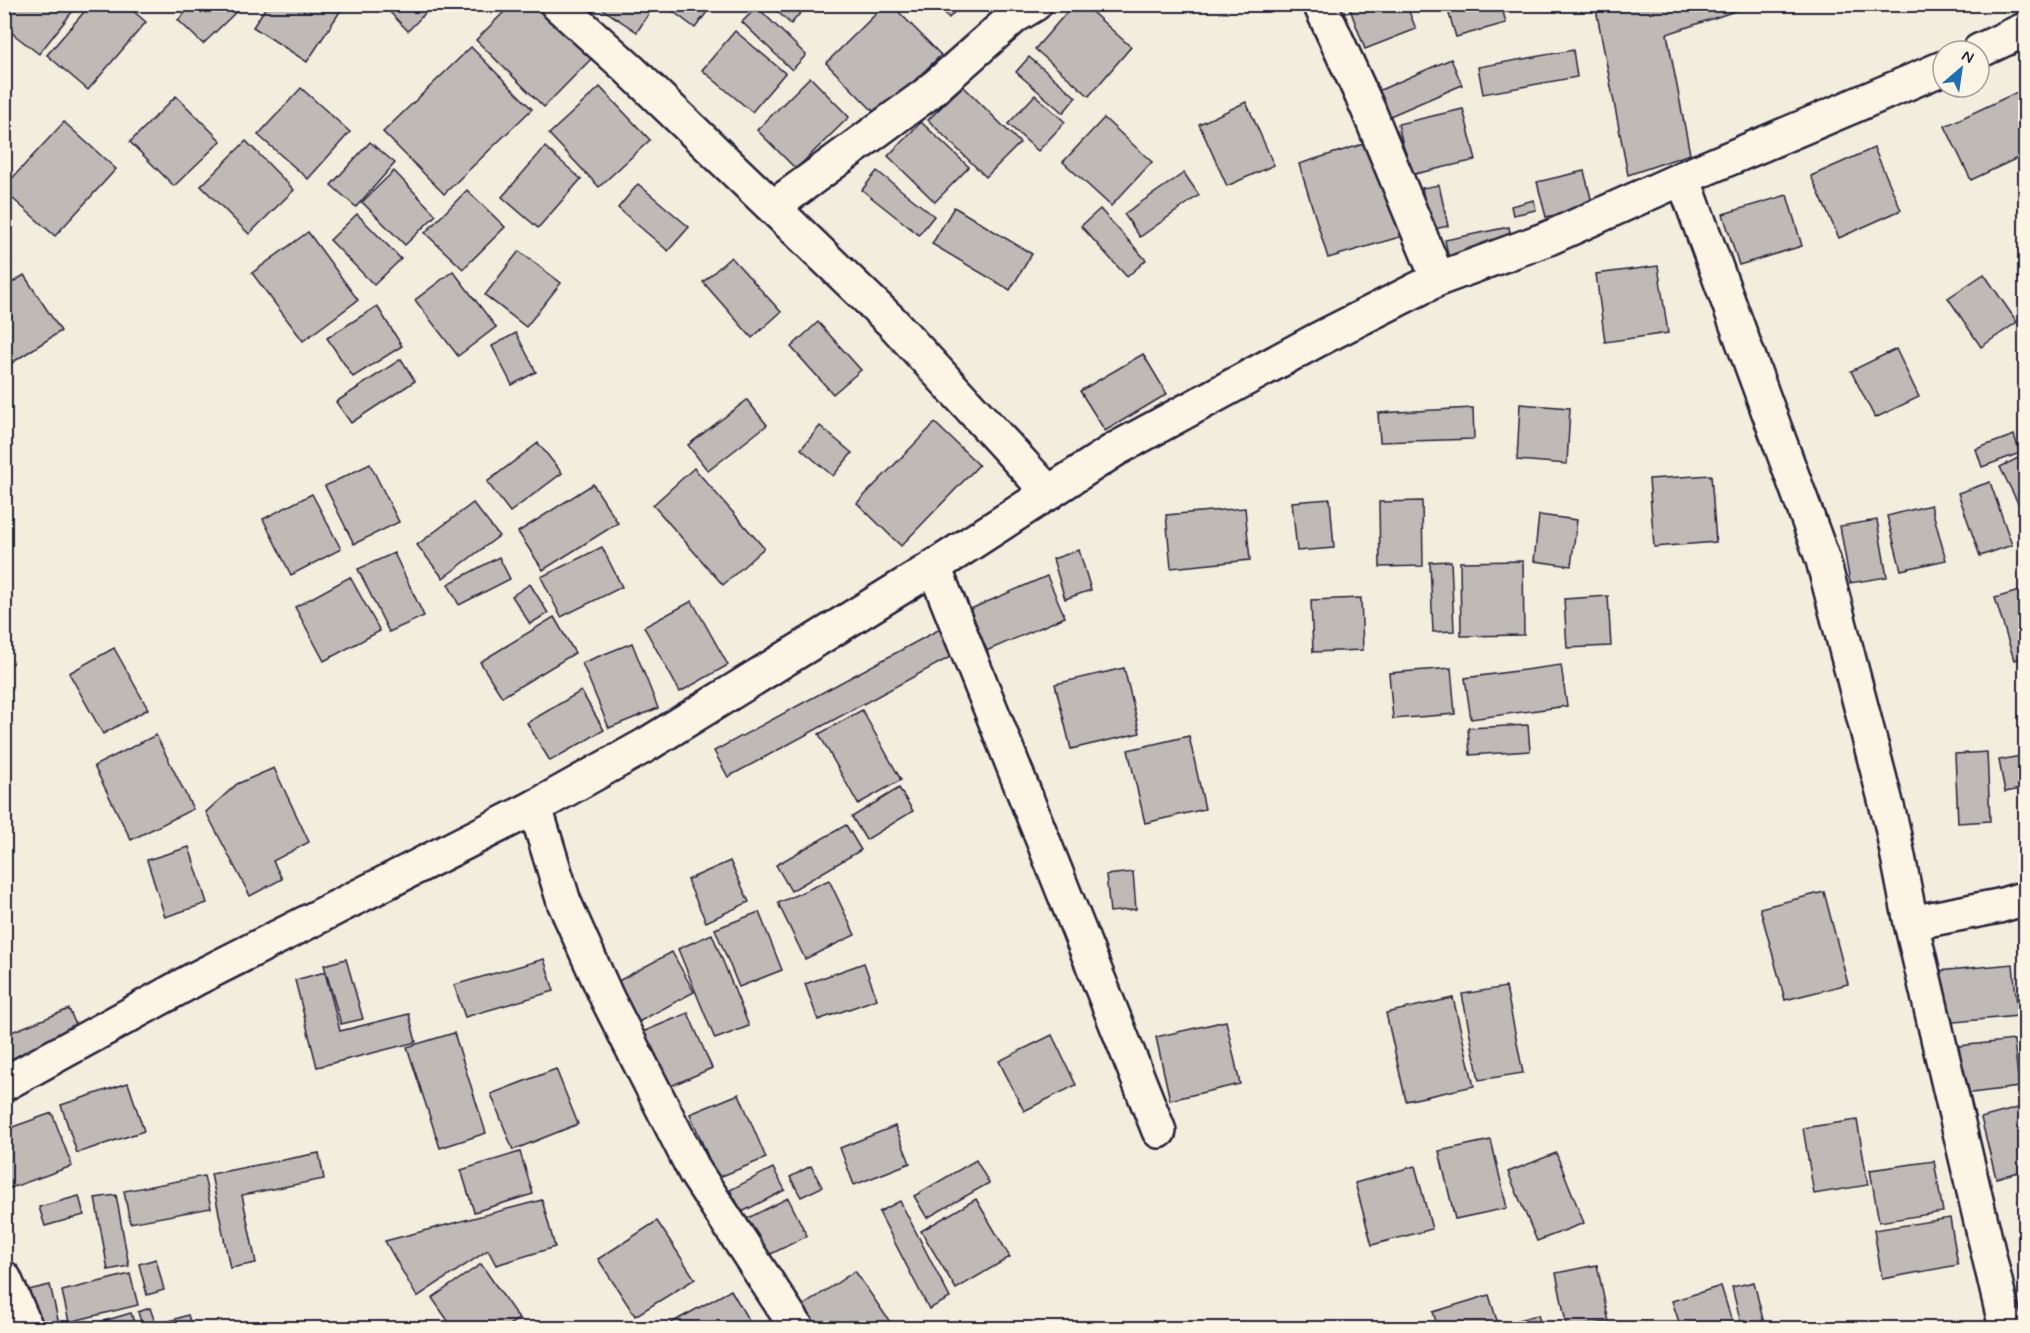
<svg xmlns="http://www.w3.org/2000/svg" width="2030" height="1333" font-family="Mynerve,sans-serif">
<rect width="100%" height="100%" fill="#f3edde"/>
<filter id="ink" filterUnits="userSpaceOnUse"><feTurbulence type="fractalNoise" baseFrequency=".0167" numOctaves="2"/><feDisplacementMap in="SourceGraphic" scale="12" xChannelSelector="R" yChannelSelector="G"/><feConvolveMatrix kernelMatrix="1 2 1 2 8 2 1 2 1" color-interpolation-filters="sRGB"/></filter>
<g filter="url(#ink)">
<!-- building -->
<g fill="#bfbab6" stroke="#22223b" stroke-width="1.5">
<path d="M4,4H73L76,7L39,54L4,27Z"/>
<path d="M91,4H125L146,22L88,90L47,55Z"/>
<path d="M194,4H232L238,10L203,44L178,20Z"/>
<path d="M268,4H345L307,62L253,27Z"/>
<path d="M382,4H434L408,31Z"/>
<path d="M512,4H539L592,58L544,107L476,40Z"/>
<path d="M595,4H655L637,32Z"/>
<path d="M663,4H713L695,28Z"/>
<path d="M769,4H808L791,24Z"/>
<path d="M886,4H891L941,55L878,116L826,63Z"/>
<path d="M935,4H962L949,18Z"/>
<path d="M1074,4H1083L1131,47L1089,96L1035,49Z"/>
<path d="M1348,4H1406L1416,29L1365,49Z"/>
<path d="M1446,4H1501L1506,23L1456,37Z"/>
<path d="M1595,4H1756L1667,34L1690,154L1628,175Z"/>
<path d="M757,7L806,55L792,70L742,22Z"/>
<path d="M735,31L785,73L752,112L702,70Z"/>
<path d="M471,47L532,109L444,194L383,132Z"/>
<path d="M1573,50L1577,77L1483,94L1478,67Z"/>
<path d="M1029,57L1076,97L1063,113L1016,72Z"/>
<path d="M1451,59L1462,85L1390,116L1378,91Z"/>
<path d="M810,77L849,117L796,169L757,130Z"/>
<path d="M963,86L1020,143L986,177L928,120Z"/>
<path d="M600,87L650,140L599,187L549,134Z"/>
<path d="M301,88L350,132L308,179L258,135Z"/>
<path d="M2026,88V154L1971,180L1945,126Z"/>
<path d="M1035,95L1065,122L1038,151L1008,124Z"/>
<path d="M176,96L221,141L174,186L130,142Z"/>
<path d="M1246,102L1274,165L1227,186L1199,124Z"/>
<path d="M1463,109L1476,160L1410,175L1398,124Z"/>
<path d="M1104,118L1152,162L1111,206L1063,162Z"/>
<path d="M64,122L116,169L55,236L4,191V187Z"/>
<path d="M921,122L969,167L935,202L888,156Z"/>
<path d="M246,141L294,190L249,234L201,186Z"/>
<path d="M1373,141L1403,236L1328,258L1299,164Z"/>
<path d="M370,142L395,163L356,207L331,185Z"/>
<path d="M545,147L581,179L538,228L502,197Z"/>
<path d="M1874,148L1901,210L1839,238L1811,176Z"/>
<path d="M394,171L436,215L405,245L362,202Z"/>
<path d="M877,171L934,216L919,235L862,190Z"/>
<path d="M1584,171L1593,206L1546,217L1537,182Z"/>
<path d="M1184,173L1199,195L1140,237L1124,214Z"/>
<path d="M638,184L689,227L668,251L618,208Z"/>
<path d="M1439,185L1448,226L1430,230L1422,188Z"/>
<path d="M467,190L505,227L463,269L425,233Z"/>
<path d="M1787,195L1802,246L1739,265L1723,214Z"/>
<path d="M1534,200L1536,210L1513,215L1511,206Z"/>
<path d="M954,207L1032,254L1010,290L932,244Z"/>
<path d="M1100,209L1146,260L1127,277L1081,226Z"/>
<path d="M357,214L401,259L374,285L330,240Z"/>
<path d="M1509,227L1513,248L1449,260L1445,240Z"/>
<path d="M308,232L358,300L303,341L252,273Z"/>
<path d="M519,251L561,283L526,327L485,295Z"/>
<path d="M4,255L12,265L4,270Z"/>
<path d="M731,257L781,312L752,338L703,282Z"/>
<path d="M1658,266L1668,333L1605,342L1596,274Z"/>
<path d="M453,271L496,327L458,356L415,300Z"/>
<path d="M1984,274L2017,322L1981,347L1948,298Z"/>
<path d="M24,275L61,331L4,368V288Z"/>
<path d="M377,306L402,346L353,377L327,338Z"/>
<path d="M818,322L861,370L833,394L791,347Z"/>
<path d="M516,333L536,372L512,385L492,346Z"/>
<path d="M1896,349L1919,397L1875,418L1851,371Z"/>
<path d="M1143,354L1167,394L1105,431L1080,391Z"/>
<path d="M401,359L415,381L351,423L336,402Z"/>
<path d="M747,400L767,425L708,471L688,445Z"/>
<path d="M1520,404L1570,408L1567,464L1517,460Z"/>
<path d="M1473,408L1474,439L1380,442L1378,413Z"/>
<path d="M935,423L979,465L901,546L857,503Z"/>
<path d="M820,426L852,453L833,476L801,449Z"/>
<path d="M2014,435L2020,453L1982,467L1976,449Z"/>
<path d="M538,443L562,473L510,512L487,482Z"/>
<path d="M2026,454V514L2024,515L2000,467Z"/>
<path d="M370,464L399,522L354,544L325,486Z"/>
<path d="M694,468L764,548L723,585L653,505Z"/>
<path d="M1711,475L1716,542L1654,547L1649,479Z"/>
<path d="M1990,482L2012,545L1980,556L1958,493Z"/>
<path d="M593,484L618,523L543,570L518,532Z"/>
<path d="M312,494L341,549L291,575L263,519Z"/>
<path d="M1330,499L1334,548L1297,551L1292,502Z"/>
<path d="M1422,501L1423,566L1380,567L1379,502Z"/>
<path d="M473,503L499,536L443,578L417,545Z"/>
<path d="M1931,505L1946,560L1901,570L1887,516Z"/>
<path d="M1245,508L1250,560L1171,568L1166,515Z"/>
<path d="M1539,515L1577,520L1571,566L1534,561Z"/>
<path d="M1877,520L1887,577L1850,583L1840,526Z"/>
<path d="M602,547L622,587L561,617L541,577Z"/>
<path d="M1079,550L1091,590L1065,599L1053,559Z"/>
<path d="M394,553L424,616L389,632L358,569Z"/>
<path d="M499,557L510,579L459,605L448,584Z"/>
<path d="M1451,561L1454,631L1433,632L1430,562Z"/>
<path d="M1523,561L1524,635L1461,636L1460,562Z"/>
<path d="M1047,576L1065,617L984,652L966,611Z"/>
<path d="M350,577L380,631L324,661L295,607Z"/>
<path d="M530,584L548,613L530,624L512,596Z"/>
<path d="M2026,589V657L2014,660L1995,598Z"/>
<path d="M1608,596L1611,646L1567,648L1564,599Z"/>
<path d="M1361,598L1363,650L1313,652L1311,600Z"/>
<path d="M692,601L728,665L680,692L644,627Z"/>
<path d="M554,617L575,653L502,697L480,662Z"/>
<path d="M940,629L954,655L728,777L714,751Z"/>
<path d="M632,643L658,708L609,728L582,663Z"/>
<path d="M114,648L148,709L103,734L69,673Z"/>
<path d="M1561,665L1567,706L1471,719L1465,678Z"/>
<path d="M1124,668L1140,733L1071,749L1055,684Z"/>
<path d="M1451,668L1455,714L1393,719L1389,673Z"/>
<path d="M581,691L604,730L550,761L527,723Z"/>
<path d="M862,710L901,780L858,804L819,734Z"/>
<path d="M1528,725L1530,751L1470,755L1468,728Z"/>
<path d="M156,735L193,809L131,840L94,766Z"/>
<path d="M1189,736L1205,809L1145,823L1128,750Z"/>
<path d="M1987,752L1990,821L1958,823L1955,754Z"/>
<path d="M2026,755V788L2005,792L1999,760Z"/>
<path d="M274,768L309,842L273,861L282,879L250,896L206,812L237,784Z"/>
<path d="M899,788L913,811L866,840L852,817Z"/>
<path d="M846,825L861,850L791,891L776,865Z"/>
<path d="M189,847L207,903L165,917L147,860Z"/>
<path d="M730,861L749,902L706,922L687,880Z"/>
<path d="M1133,872L1136,909L1110,912L1106,875Z"/>
<path d="M829,880L855,935L805,959L778,903Z"/>
<path d="M1824,892L1848,984L1785,1000L1760,908Z"/>
<path d="M759,912L782,970L739,987L715,929Z"/>
<path d="M712,934L749,1026L715,1039L678,949Z"/>
<path d="M672,952L694,992L631,1026L609,986Z"/>
<path d="M346,959L363,1019L341,1024L324,965Z"/>
<path d="M544,959L554,991L465,1017L454,985Z"/>
<path d="M864,963L877,999L818,1020L805,984Z"/>
<path d="M2013,964L2018,1016L1944,1023L1938,971Z"/>
<path d="M325,972L340,1031L409,1014L416,1042L317,1067L295,980Z"/>
<path d="M1506,987L1523,1073L1479,1080L1462,994Z"/>
<path d="M1453,998L1474,1086L1406,1101L1386,1013Z"/>
<path d="M69,1009L79,1032L4,1062V1035Z"/>
<path d="M688,1013L712,1068L657,1092L633,1036Z"/>
<path d="M1226,1021L1240,1084L1170,1100L1156,1037Z"/>
<path d="M454,1033L486,1133L440,1148L407,1047Z"/>
<path d="M1052,1035L1076,1085L1024,1111L999,1061Z"/>
<path d="M2014,1040L2019,1087L1956,1095L1950,1047Z"/>
<path d="M556,1069L578,1124L513,1150L491,1094Z"/>
<path d="M128,1083L144,1131L77,1153L61,1105Z"/>
<path d="M739,1094L766,1158L717,1178L690,1114Z"/>
<path d="M2025,1106L2026,1170L1996,1178L1981,1118Z"/>
<path d="M52,1113L72,1166L5,1190L4,1130Z"/>
<path d="M1857,1120L1868,1185L1814,1194L1803,1128Z"/>
<path d="M895,1126L910,1163L854,1185L840,1148Z"/>
<path d="M1491,1140L1507,1208L1455,1219L1439,1151Z"/>
<path d="M520,1152L533,1194L474,1212L461,1170Z"/>
<path d="M319,1153L324,1179L242,1195L256,1263L230,1268L211,1174Z"/>
<path d="M1556,1153L1584,1223L1537,1241L1508,1172Z"/>
<path d="M976,1160L989,1183L927,1218L914,1196Z"/>
<path d="M1934,1161L1943,1212L1879,1222L1870,1170Z"/>
<path d="M811,1166L822,1187L801,1197L790,1177Z"/>
<path d="M1415,1166L1432,1229L1372,1245L1355,1183Z"/>
<path d="M773,1168L785,1190L742,1212L730,1190Z"/>
<path d="M204,1176L211,1208L130,1223L124,1191Z"/>
<path d="M116,1195L129,1266L108,1270L95,1198Z"/>
<path d="M79,1196L84,1215L45,1226L39,1207Z"/>
<path d="M788,1198L807,1236L759,1260L740,1222Z"/>
<path d="M976,1199L1010,1257L956,1289L921,1231Z"/>
<path d="M542,1200L555,1247L496,1265L488,1250L417,1297L385,1241Z"/>
<path d="M900,1201L950,1298L929,1309L879,1212Z"/>
<path d="M1950,1218L1958,1265L1882,1279L1874,1230Z"/>
<path d="M657,1221L695,1279L635,1316L598,1259Z"/>
<path d="M156,1259L164,1290L147,1295L139,1264Z"/>
<path d="M481,1264L519,1319L504,1328H453L432,1298Z"/>
<path d="M1597,1265L1609,1322L1567,1328L1556,1273Z"/>
<path d="M855,1271L890,1322L880,1328H806L794,1312Z"/>
<path d="M130,1274L138,1305L69,1322L62,1291Z"/>
<path d="M1754,1282L1765,1328H1742L1732,1287Z"/>
<path d="M50,1285L59,1324L41,1328L24,1291Z"/>
<path d="M1721,1286L1734,1328H1681L1672,1301Z"/>
<path d="M731,1290L753,1328H662Z"/>
<path d="M1489,1295L1498,1324L1483,1328H1438L1433,1312Z"/>
<path d="M150,1308L157,1328H143L138,1312Z"/>
<path d="M131,1313L136,1328H80Z"/>
<path d="M188,1315L192,1328H164L163,1323Z"/>
<path d="M1538,1315L1542,1328H1516L1514,1321Z"/>
</g>
<g fill="none" stroke-linecap="round" stroke-linejoin="round">
<defs>
<g id="minor">
<path d="M557,4L629,69L892,322L1049,493"/>
<path d="M1320,4L1368,109L1438,279"/>
<path d="M1979,51L2026,29"/>
<path d="M1683,178L1823,560L1892,826L1911,923L2006,1328"/>
<path d="M773,207L927,94L1015,16L1035,4"/>
<path d="M934,567L1159,1131"/>
<path d="M535,807L564,902L607,998L695,1172L797,1328"/>
<path d="M1911,923L1999,906L2026,898"/>
<path d="M4,1084L195,979L535,807L646,745L934,567L1116,449L1319,339L1438,279L1549,238L1683,178L1943,68"/>
<path d="M4,1278L26,1328"/>
</g>
</defs>
<!-- minor casing -->
<use href="#minor" stroke="#22223b" stroke-width="38"/>
<!-- minor -->
<use href="#minor" stroke="#fcf5e5" stroke-width="33"/>
</g>
</g>
<!-- margin -->
<rect width="2030" height="1333" fill="none" stroke="#fcf5e5" stroke-width="24"/>
<rect x="12" y="12" width="2006" height="1309" fill="none" stroke="#22223b" stroke-width="2" filter="url(#ink)"/>
<!-- north arrow -->
<g transform="translate(1961 69) rotate(29)"><circle r="28" fill="#fcf5e5" stroke="#a5a1a1" stroke-width="1.5"/>
<path d="M0-4.5L10 22L0 15L-10 22Z" fill="#1f6fb2"/>
<text y="-9" font-size="16" font-weight="bold" text-anchor="middle" fill="#22223b">N</text>
</g>
</svg>
